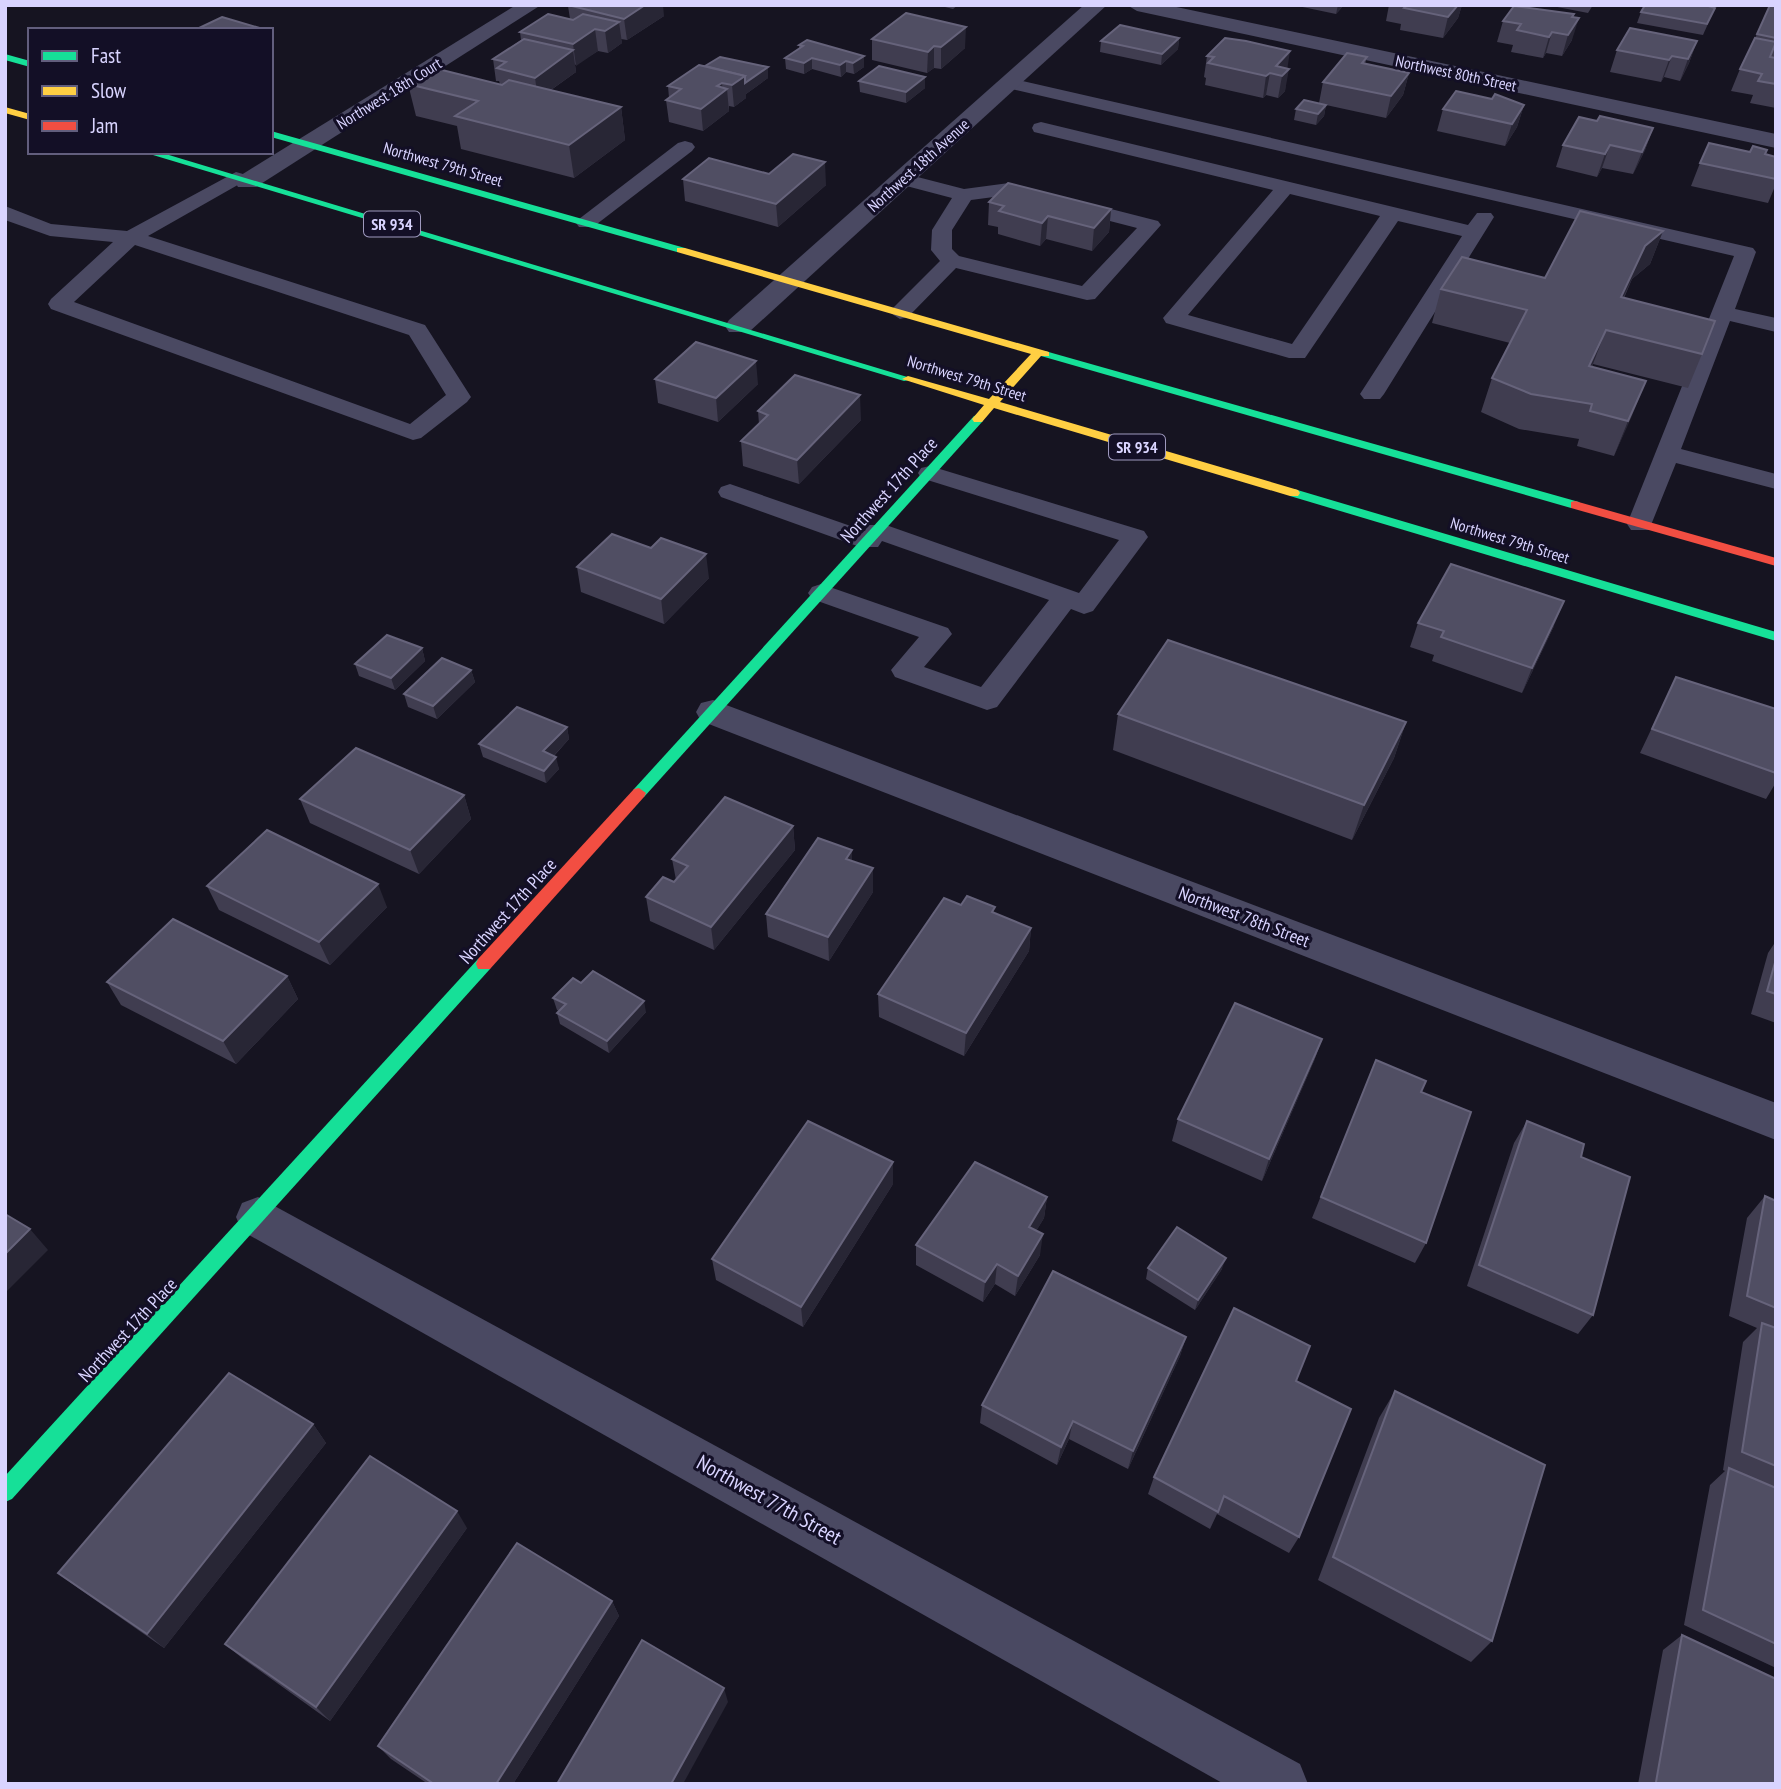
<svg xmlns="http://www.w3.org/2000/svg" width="1781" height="1789" font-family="'PT Sans Narrow',sans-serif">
<rect width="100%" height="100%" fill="#161421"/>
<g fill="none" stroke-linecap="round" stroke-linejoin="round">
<!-- lane -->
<g fill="#4a4962" fill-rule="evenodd">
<path d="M1009,78L1753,248L1756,252L1735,309L1776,318V332L1730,321L1681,449L1776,474V489L1676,463L1649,530H1631L1627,524L1734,256L1003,87L1000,83Z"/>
<path d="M1041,122L1468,225L1477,213H1491L1494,217L1384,394L1380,399H1364L1360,394L1462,236L1398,221L1305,358H1289L1166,323L1163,318L1273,190L1034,132L1032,128L1034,124ZM1290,194L1380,216L1292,344L1188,315Z"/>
<path d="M685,141L692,143L695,147L692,151L593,227H579L576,223L579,219L678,143Z"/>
<path d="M236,172L243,174L246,178L243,182L148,236L425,325L471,397L467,402L421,438L413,440L51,309L48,304L51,299L113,242L50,236L5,220V206L51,224L127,231ZM135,245L409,335L446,395L410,424L74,302Z"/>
<path d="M902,173L964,189L1009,183L1158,221L1161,225L1095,299L1087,300L956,268L908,317L900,319L889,312L940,261L931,250L932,230L952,198L895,183L892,179L895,175ZM1009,195L1137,228L1082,286L959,256L952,249V230L971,200Z"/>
<path d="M930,466L1144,531L1148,537L1093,611L1084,614L1071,609L997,707L987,710L895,677L891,670L919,637L812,599L808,593L812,587L821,584L948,628L952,634L924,667L981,687L1049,600L882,541L878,547H860L721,497L718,492L721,487L730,484L865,531L868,525H886L1079,593L1119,540L921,478L918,473L921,468Z"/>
</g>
<!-- street -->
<g fill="#4a4962" fill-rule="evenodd">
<path d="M516,5H541L256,187H238L235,182L238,177Z"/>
<path d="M1084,5H1107L749,332H729L725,326L729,320Z"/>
<path d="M1127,5H1167L1776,134V148L1137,11Z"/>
<path d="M713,700L1776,1103V1140L701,721L696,712L701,703Z"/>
<path d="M258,1197L1300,1764L1308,1784H1224L242,1231L236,1217L242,1203Z"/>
</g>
<!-- fast -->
<g fill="#16e098" fill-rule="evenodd">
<path d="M5,54L30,61V67L5,60Z"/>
<path d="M271,131L685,248L686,250L677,252L271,137Z"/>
<path d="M143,152H159L914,379L904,381Z"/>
<path d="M1045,351L1579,502L1581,505L1579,508H1571L1041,356V352Z"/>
<path d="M978,415L984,419L982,422L644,797H634L632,793L634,789L974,416Z"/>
<path d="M1294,489L1776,632V641L1290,496V490Z"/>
<path d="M484,958L490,959L492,964L490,969L12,1499L5,1502V1476L478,959Z"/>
</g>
<!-- slow -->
<g fill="#ffcf43" fill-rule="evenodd">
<path d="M5,107L30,114V120L5,113Z"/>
<path d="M677,248H685L1049,352V356H1041L1000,402L1298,490L1300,493L1298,496H1290L994,408L982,422H974L972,419L984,405L902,379L908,376L989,399L1031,354L677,252Z"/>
</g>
<!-- jam -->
<g fill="#f24e42" fill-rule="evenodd">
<path d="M1575,501L1776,558V566L1571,508V502Z"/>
<path d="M639,788L646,793L644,797L490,969H478L476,964L478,959L634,789Z"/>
</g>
</g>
<!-- wall -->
<g fill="#403d50">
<path d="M937,5H958L953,9Z"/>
<path d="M1293,5H1344L1336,14Z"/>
<path d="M1389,5H1462L1458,18L1443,38L1400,30L1401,24L1386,21Z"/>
<path d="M1547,5H1593L1588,13Z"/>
<path d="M1770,5H1776V108L1750,103L1753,95L1731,91L1740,69L1755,38Z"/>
<path d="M568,6L664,16L627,40L621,39L622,43L608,53L598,51L575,65L576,72L551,90L621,107L625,140L574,178L461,149L457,126L416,116L408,84H500L499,81H496L493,59L521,40L520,32L570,19Z"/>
<path d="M1715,8L1703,35L1637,23L1641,12Z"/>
<path d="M1573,17L1572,40L1562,56L1546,53L1543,58L1511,52L1513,45L1497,42L1503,21Z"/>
<path d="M1179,38L1178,49L1161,65L1100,52L1101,41Z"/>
<path d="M872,39L965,48L941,69L934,68L927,73L872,60Z"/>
<path d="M1697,41L1689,63L1680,81L1664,77L1661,82L1610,72L1617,50Z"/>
<path d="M799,45L864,67L854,74L846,72L841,77L812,69L804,74L786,69L785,58L799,49Z"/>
<path d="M1207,56L1287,68L1285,91L1278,98L1266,95L1263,98L1205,85L1206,78L1204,77Z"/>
<path d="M1367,57L1365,64L1409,73L1403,95L1386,118L1326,105L1324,116L1316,125L1294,120L1296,109L1319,103L1323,82Z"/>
<path d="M768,78L746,94V98L734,107L729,106V111L703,131L669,122L666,100L669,98L668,86Z"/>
<path d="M859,81L925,88L906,103L860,92Z"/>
<path d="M1492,99L1524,105L1517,127L1505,146L1437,131L1443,109Z"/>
<path d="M1597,121L1653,128L1645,150L1633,174L1602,168L1597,177L1556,167L1563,145Z"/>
<path d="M1750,152L1776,157V184L1768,203L1691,186L1700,163Z"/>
<path d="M769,174L826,185L778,227L685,201L683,179Z"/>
<path d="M989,202L1111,209L1109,232L1092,251L1046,239L1040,246L998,234V227L988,225Z"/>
<path d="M1663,231L1650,264L1632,279L1624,298L1702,354L1688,388L1593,364L1592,367L1646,381L1614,456L1577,446L1579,439L1519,429L1481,412L1492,378L1510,343L1432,323L1441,289L1545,278Z"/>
<path d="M655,379L758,384L718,422L658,403Z"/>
<path d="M758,411L861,420L799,484L743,466L741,441L759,424Z"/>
<path d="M651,548L709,578L664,624L581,592L577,567Z"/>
<path d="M1418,623L1554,626L1522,693L1432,661L1434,655L1410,647Z"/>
<path d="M422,648L425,661L395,690L359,676L355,664Z"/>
<path d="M471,670L475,682L437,719L408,707L404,694Z"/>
<path d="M1676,677L1776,709V784H1775L1766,799L1640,753Z"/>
<path d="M1118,714L1406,722L1394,758L1352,840L1113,750Z"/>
<path d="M567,727L569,739L554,756L559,769L546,783L483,757L479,744Z"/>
<path d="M464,795L471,819L419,874L310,823L300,799Z"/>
<path d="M793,826L795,850L714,950L650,921L646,897L676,880L672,859Z"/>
<path d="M852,861L873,892L829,961L768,937L766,914Z"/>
<path d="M207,886L387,907L330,965L219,910Z"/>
<path d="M961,905L994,913L1031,928L1029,951L964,1056L879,1017L878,994Z"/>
<path d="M1776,941V1023L1751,1014L1768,953Z"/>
<path d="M287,976L298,999L236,1064L121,1005L107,982Z"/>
<path d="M581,983L646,1012L609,1053L560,1024L557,1013L559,1011L557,1010L553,998Z"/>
<path d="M1322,1039L1314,1061L1262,1181L1172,1141L1178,1119Z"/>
<path d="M1376,1060L1421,1092L1426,1243L1415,1263L1312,1218Z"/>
<path d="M1527,1121L1581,1157L1593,1315L1578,1334L1467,1286L1514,1143Z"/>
<path d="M893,1184L803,1327L716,1280L712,1259Z"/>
<path d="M1765,1196L1776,1201V1668L1684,1625L1710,1485L1725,1471L1723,1470L1743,1342L1757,1328L1729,1316L1747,1218Z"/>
<path d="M1047,1197L1044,1218L1036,1231L1040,1255L1015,1296L995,1284L983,1302L916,1265V1245Z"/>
<path d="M1148,1268L1222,1269L1195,1310L1146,1279Z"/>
<path d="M1186,1337L1180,1356L1128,1469L1069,1439L1057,1465L980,1423L982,1405Z"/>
<path d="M1296,1381L1299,1537L1289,1553L1217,1514L1210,1529L1148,1494L1154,1477Z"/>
<path d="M1395,1391L1492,1641L1471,1662L1318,1580L1379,1418Z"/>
<path d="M313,1424L326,1443L164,1648L78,1588L58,1573Z"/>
<path d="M467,1528L330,1721L242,1658L225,1644Z"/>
<path d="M612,1601L619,1616L513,1784H428L391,1759L378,1746Z"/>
<path d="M1682,1635L1776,1784H1638L1663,1650Z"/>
</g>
<!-- shaded-wall -->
<g fill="#282635">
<path d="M645,5H663L664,16L627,40L624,19Z"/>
<path d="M1338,5H1344L1336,14Z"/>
<path d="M1458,5H1462L1458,18L1443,38L1448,17Z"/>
<path d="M1579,18L1572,40L1562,56L1568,35Z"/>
<path d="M619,22L622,43L608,53L605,31Z"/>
<path d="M966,27L965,48L941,69V47Z"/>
<path d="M595,29L598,51L576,66L573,44Z"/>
<path d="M1552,32L1546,53L1543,58L1549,37Z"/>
<path d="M1179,38L1178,49L1161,65L1162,54Z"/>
<path d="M1697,41L1689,63L1680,81L1688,59Z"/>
<path d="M934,46V68L927,73L928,52Z"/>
<path d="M573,50L576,72L538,99L535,78Z"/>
<path d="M1290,51L1287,71L1289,69L1285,91L1278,98L1282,76L1276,66Z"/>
<path d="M864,56V67L854,74L853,63Z"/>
<path d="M1672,56L1664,77L1661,82L1669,60Z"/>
<path d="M812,58V69L804,74V63Z"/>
<path d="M846,61V72L841,77L840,65Z"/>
<path d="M768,67V78L746,94V98L734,107L732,85L745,76Z"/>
<path d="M1270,73L1266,95L1263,98L1266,76Z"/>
<path d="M1409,73L1403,95L1386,118L1391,96Z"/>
<path d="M925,77V88L906,103V92Z"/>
<path d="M722,83L723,92L727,89L729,111L703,131L701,109L717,86Z"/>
<path d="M1326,105L1324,116L1316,125L1318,114Z"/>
<path d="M1524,105L1517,127L1505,146L1512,124Z"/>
<path d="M621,107L625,140L574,178L569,145Z"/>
<path d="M1653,128L1645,150L1633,174L1642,152Z"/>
<path d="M1610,145L1602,168L1597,177L1605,154Z"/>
<path d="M825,162L826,185L778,227L776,204Z"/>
<path d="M1111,209L1109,232L1092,251L1094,228Z"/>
<path d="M1048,216L1046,239L1040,246L1042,223Z"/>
<path d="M1663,231L1650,264L1632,279L1608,331L1621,297L1645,246Z"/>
<path d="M1606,330L1593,364L1576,401L1589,366Z"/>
<path d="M756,361L758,384L718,422L716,398Z"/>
<path d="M1646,381L1632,416L1614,456L1628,421Z"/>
<path d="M860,395L861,420L799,484L797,460Z"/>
<path d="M706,554L709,578L664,624L661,599Z"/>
<path d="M1564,601L1554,626L1522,693L1532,668Z"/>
<path d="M422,648L425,661L395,690L391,678Z"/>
<path d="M471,670L475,682L437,719L433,706Z"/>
<path d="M1406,722L1394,758L1352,840L1364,805Z"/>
<path d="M567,727L569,739L546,764L543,751Z"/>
<path d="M556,757L559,769L546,783L544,771Z"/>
<path d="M464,795L471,819L419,874L410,850Z"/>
<path d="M793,826L795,850L714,950L711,927Z"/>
<path d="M852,850V874L846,859Z"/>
<path d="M873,868V892L829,961L828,937Z"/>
<path d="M378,884L387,907L330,965L319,942Z"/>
<path d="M1031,928L1029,951L964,1056L966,1033Z"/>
<path d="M287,976L298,999L236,1064L223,1041Z"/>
<path d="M644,1001L646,1012L609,1053L607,1041Z"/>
<path d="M1322,1039L1314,1061L1262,1181L1269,1159Z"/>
<path d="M893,1162V1184L803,1327L801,1307Z"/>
<path d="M1047,1197L1044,1218L1026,1248L1029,1227Z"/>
<path d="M30,1229L48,1250L5,1293V1254Z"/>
<path d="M1043,1234L1040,1255L1015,1296L1018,1276Z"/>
<path d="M1226,1258L1222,1269L1195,1310L1198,1300Z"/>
<path d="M997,1264L995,1284L983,1302L985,1282Z"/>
<path d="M1186,1337L1180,1356L1128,1469L1133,1451Z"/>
<path d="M1073,1421L1069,1439L1057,1465L1061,1447Z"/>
<path d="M313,1424L326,1443L164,1648L147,1634Z"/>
<path d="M457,1511L467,1528L330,1721L316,1707Z"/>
<path d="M612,1601L619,1616L513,1784H496Z"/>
<path d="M724,1688L728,1702L683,1784H671Z"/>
</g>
<!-- building -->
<g fill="#504e63" stroke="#66637b" stroke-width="2">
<path d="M568,5H645L624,19Z"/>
<path d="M1407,5H1458L1448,17L1404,8Z"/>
<path d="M1645,5H1705L1715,8L1707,24L1641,12Z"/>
<path d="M1770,5H1776V38L1757,34Z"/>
<path d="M1514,6L1574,14L1572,17L1579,18L1568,35L1552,32L1549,37L1517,30L1521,24L1503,21Z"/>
<path d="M906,13L966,27L941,47L934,46L928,52L872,39Z"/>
<path d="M548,14L573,20L583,14L619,22L605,31L595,29L573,44L520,32Z"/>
<path d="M222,17L263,29H197Z"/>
<path d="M1120,25L1179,38L1162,54L1101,41Z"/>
<path d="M1630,28L1697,41L1688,59L1672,56L1669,60L1617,50Z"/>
<path d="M1225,38L1246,41L1290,51L1276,66L1289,69L1282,76L1270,73L1266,76L1208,63L1214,57L1207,56Z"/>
<path d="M1755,38L1776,42L1770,57L1776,58V84L1758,81L1762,74L1740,69Z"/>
<path d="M524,39L573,50L535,78L497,68L506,62L493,59Z"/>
<path d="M807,40L864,56L853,63L846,61L840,65L812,58L804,63L785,58L803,46L799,45Z"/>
<path d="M1347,53L1367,57L1362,63L1409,73L1391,96L1323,82Z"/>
<path d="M720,57L768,67L745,83V76L705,66Z"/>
<path d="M699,65L745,76L732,85L722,83L717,86L727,89L701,109L666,100L681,89L668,86Z"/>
<path d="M879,66L925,77L906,92L859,81Z"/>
<path d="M434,68L502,85L509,80L621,107L569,145L455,116L478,101L408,84Z"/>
<path d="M1456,91L1492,99L1495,94L1524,105L1512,124L1443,109Z"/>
<path d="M1304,100L1326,105L1318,114L1296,109Z"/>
<path d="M1600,116L1653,128L1642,152L1610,145L1605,154L1563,145L1579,117L1597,121Z"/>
<path d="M1709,143L1750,152L1753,146L1767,150L1765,154L1776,157V179L1700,163Z"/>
<path d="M793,154L825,162L776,204L683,179L709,158L769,174Z"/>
<path d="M1008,183L1111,209L1094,228L1048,216L1042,223L999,211L1004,206L989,202Z"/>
<path d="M1580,211L1663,231L1645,246L1621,297L1715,321L1702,354L1606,330L1589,366L1646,381L1628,421L1590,411L1592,404L1531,394L1492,378L1527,310L1441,289L1462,257L1545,278Z"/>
<path d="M696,342L756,361L716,398L655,379Z"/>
<path d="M795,375L860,395L797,460L741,441L768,415L758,411Z"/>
<path d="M612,534L651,548L661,538L706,554L661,599L577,567Z"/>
<path d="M1451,564L1564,601L1532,668L1441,637L1444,631L1418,623Z"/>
<path d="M387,635L422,648L391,678L355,664Z"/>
<path d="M1168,640L1406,722L1364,805L1118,714Z"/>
<path d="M442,658L471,670L433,706L404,694Z"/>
<path d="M1676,677L1776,709V773L1652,729Z"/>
<path d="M517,707L567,727L543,751L556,757L544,771L479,744Z"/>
<path d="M356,748L464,795L410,850L300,799Z"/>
<path d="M725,797L793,826L711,927L646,897L663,877L674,882L688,866L672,859Z"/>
<path d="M267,830L378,884L319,942L207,886Z"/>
<path d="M818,838L852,850L846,859L873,868L828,937L766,914Z"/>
<path d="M967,896L995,907L992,912L1031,928L966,1033L878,994L944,898L961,905Z"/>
<path d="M173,919L287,976L223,1041L107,982Z"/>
<path d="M1776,959V994L1767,991Z"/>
<path d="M593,971L644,1001L607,1041L557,1013L566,1004L553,998L573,978L581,983Z"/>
<path d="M1235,1003L1322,1039L1269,1159L1178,1119Z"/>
<path d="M1376,1060L1426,1081L1421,1092L1471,1112L1426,1243L1321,1197Z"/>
<path d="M808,1121L893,1162L801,1307L712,1259Z"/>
<path d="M1527,1121L1584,1144L1581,1157L1630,1177L1593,1315L1479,1265Z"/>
<path d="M975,1162L1047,1197L1029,1227L1043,1234L1018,1276L997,1264L985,1282L916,1245Z"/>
<path d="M1765,1196L1776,1201V1308L1747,1296Z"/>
<path d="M5,1214L30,1229L5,1254Z"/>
<path d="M1177,1227L1226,1258L1198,1300L1148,1268Z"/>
<path d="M1053,1271L1186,1337L1133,1451L1073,1421L1061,1447L982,1405Z"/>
<path d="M1234,1308L1310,1346L1296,1381L1351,1409L1299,1537L1224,1496L1218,1512L1154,1477Z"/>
<path d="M1762,1323L1776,1328V1466L1742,1452Z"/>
<path d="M229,1373L313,1424L147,1634L58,1573Z"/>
<path d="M1395,1391L1545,1465L1492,1641L1333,1557Z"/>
<path d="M370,1456L457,1511L316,1707L225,1644Z"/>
<path d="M1729,1468L1776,1488V1644L1703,1610Z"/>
<path d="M517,1543L612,1601L496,1784H434L378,1746Z"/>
<path d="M1682,1635L1776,1679V1784H1659L1656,1782Z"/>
<path d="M642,1640L724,1688L671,1784H557Z"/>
</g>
<g text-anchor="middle" stroke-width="6" stroke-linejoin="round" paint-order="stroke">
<!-- far-street labels -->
<g font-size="16" fill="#d9d4ff" stroke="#130f26">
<text transform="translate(1456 73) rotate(12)" y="6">Northwest 80th Street</text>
<text transform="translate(389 93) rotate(-32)" y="6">Northwest 18th Court</text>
<text transform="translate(443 164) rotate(16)" y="6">Northwest 79th Street</text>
<text transform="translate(918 165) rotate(-42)" y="6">Northwest 18th Avenue</text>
<text transform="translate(967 378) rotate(17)" y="6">Northwest 79th Street</text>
<text transform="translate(1510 540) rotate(17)" y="6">Northwest 79th Street</text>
</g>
<!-- shield labels -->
<g fill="#130f26" stroke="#9e99be" stroke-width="2">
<rect x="364" y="211.5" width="56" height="25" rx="5"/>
<rect x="1109" y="434.5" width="56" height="25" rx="5"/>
</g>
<g font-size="16" font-weight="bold" fill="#d9d4ff">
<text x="392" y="230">SR 934</text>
<text x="1137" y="453">SR 934</text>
</g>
<!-- street labels -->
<g font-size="18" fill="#d9d4ff" stroke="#130f26">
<text transform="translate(889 490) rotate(-48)" y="6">Northwest 17th Place</text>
<text transform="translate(508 911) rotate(-48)" y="6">Northwest 17th Place</text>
<text transform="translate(1244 917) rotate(21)" y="6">Northwest 78th Street</text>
<text transform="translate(128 1330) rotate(-47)" y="6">Northwest 17th Place</text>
</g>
<!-- near-street labels -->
<g font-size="21" fill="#d9d4ff" stroke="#130f26">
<text transform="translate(769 1500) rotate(29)" y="7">Northwest 77th Street</text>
</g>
</g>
<!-- border -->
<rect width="1781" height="1789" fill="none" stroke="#d9d4ff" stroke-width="14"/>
<!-- legend -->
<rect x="28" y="28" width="245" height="126" fill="#130f26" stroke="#625e7d" stroke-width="2"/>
<rect x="42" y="51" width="35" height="10" fill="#16e098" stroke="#625e7d" stroke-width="2"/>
<text x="91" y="63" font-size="21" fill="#d9d4ff">Fast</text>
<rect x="42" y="86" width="35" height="10" fill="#ffcf43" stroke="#625e7d" stroke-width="2"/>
<text x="91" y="98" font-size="21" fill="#d9d4ff">Slow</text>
<rect x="42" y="121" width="35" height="10" fill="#f24e42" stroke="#625e7d" stroke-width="2"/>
<text x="91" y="133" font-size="21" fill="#d9d4ff">Jam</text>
</svg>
